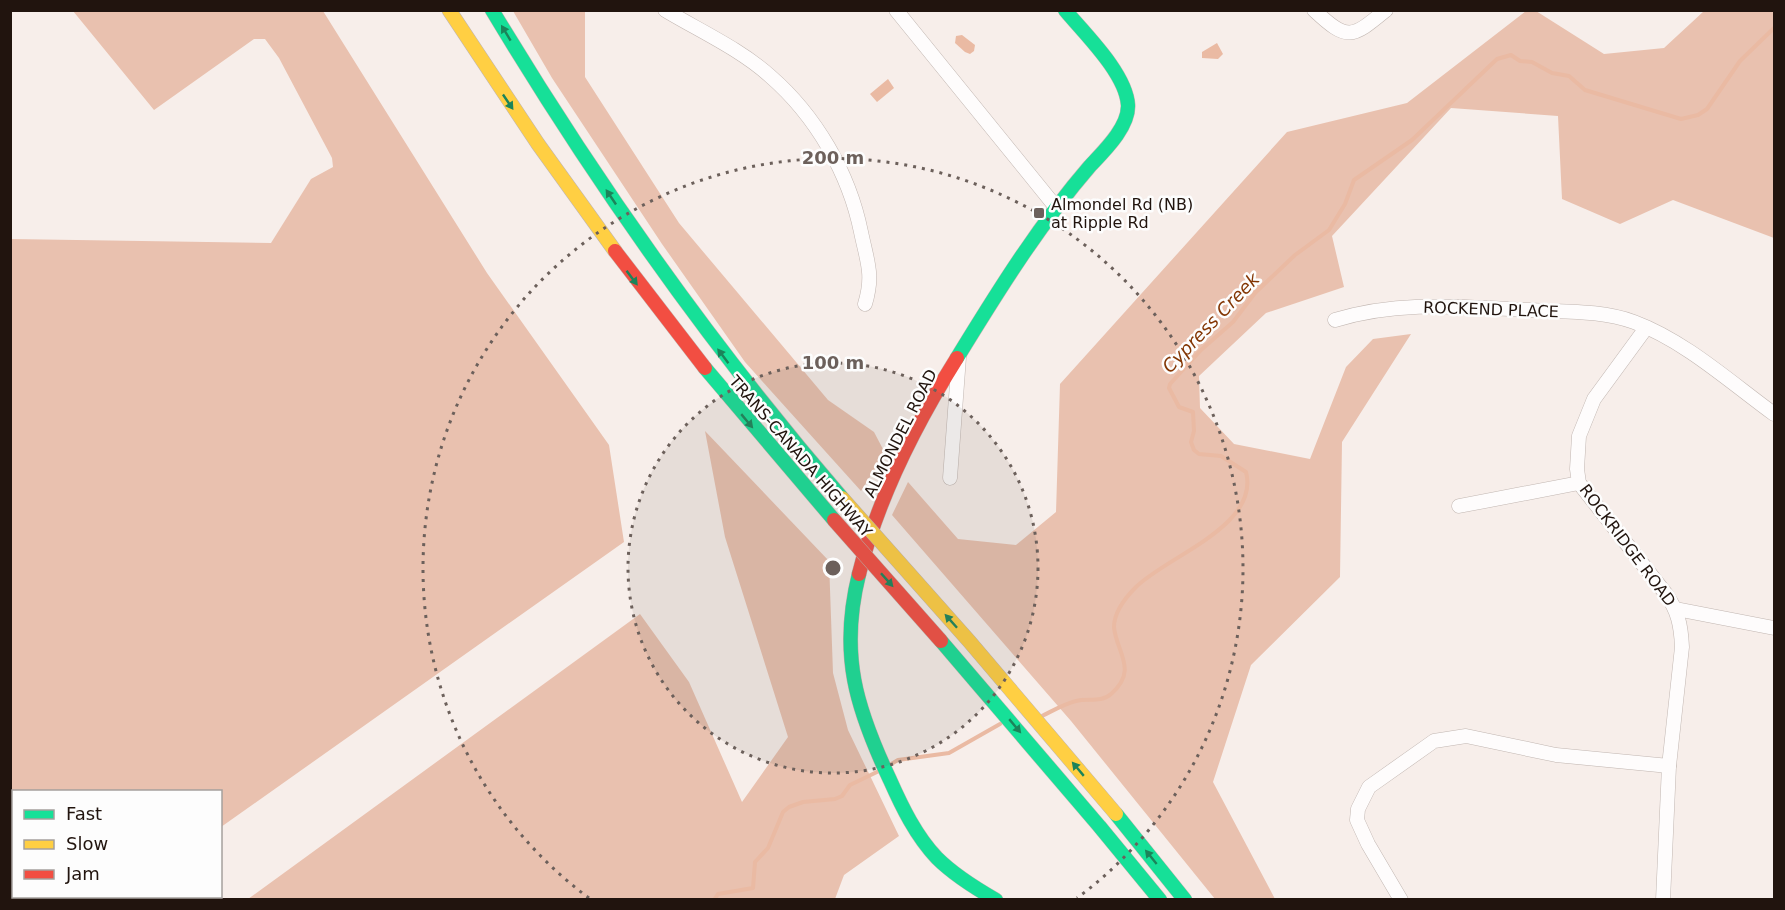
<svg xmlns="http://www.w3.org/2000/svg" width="1785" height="910" font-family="'DejaVu Sans',sans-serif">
<rect width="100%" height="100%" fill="#f7eeea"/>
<!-- forest -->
<g fill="#e9c1af">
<path d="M73,11H323L487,273L609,445L624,542L221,827L220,792H14V896L122,897L118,900L11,899V239L271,243L311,179L333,167L332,158L279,58L265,39H254L154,110Z"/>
<path d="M513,11H585V77L679,223L828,400L874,432L885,453L861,491L745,362L662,244L552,78Z"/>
<path d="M1526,11H1536L1604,54L1664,48L1704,11H1774V238L1673,200L1620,224L1562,199L1558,116L1451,108L1332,236L1344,287L1266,313L1199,376L1200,408L1234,444L1310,459L1346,367L1373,339L1411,334L1342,442L1340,577L1251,665L1213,782L1275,899H1215L1071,721L892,515L908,482L958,539L1016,545L1056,512L1060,384L1287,132L1407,103Z"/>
<path d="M705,431L829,561L833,673L848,730L899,836L844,875L835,899H248L640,614L689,682L742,802L788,737L725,537Z"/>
</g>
<!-- water -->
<g fill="#eabaa3">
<path d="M962,35L975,45L974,51L970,54L965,52L955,43L956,36Z"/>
<path d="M1217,43L1223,54L1218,59L1202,58V52Z"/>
<path d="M888,79L894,88L877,102L870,94Z"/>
</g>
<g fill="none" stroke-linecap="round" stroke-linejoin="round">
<!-- stream -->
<g stroke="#eabaa3" stroke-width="4">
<path d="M1042,716C1054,710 1064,704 1076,701C1088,698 1101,703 1111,694C1139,670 1116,652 1114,627C1114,612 1126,597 1136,587C1167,556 1260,526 1246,472L1221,456L1199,454L1194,450L1191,442L1194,431L1193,412L1179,407L1169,388L1170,384L1201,350L1233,322L1255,293L1295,255L1329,230L1345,204L1354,180L1412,140L1497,59L1511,55L1520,61L1532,62L1552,73L1569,76L1585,90L1681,119L1698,115L1707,109L1740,61L1774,28"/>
<path d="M888,766L898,760L949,753L1000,724"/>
<path d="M714,900L718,894L753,888L755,862L768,848L783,812L789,807L803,802L835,799L842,796L850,785L879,771"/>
</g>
<defs>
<g id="street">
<path d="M665,10C700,31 740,49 770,76C816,116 849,173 861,232C867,261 874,275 865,304"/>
<path d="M896,10L1055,206"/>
<path d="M1314,10C1348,42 1352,38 1386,10"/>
<path d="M1335,320C1399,300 1464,307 1530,310C1564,312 1601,310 1634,322C1685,341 1730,382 1774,414"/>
<path d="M1646,328L1594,399L1579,436L1577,469L1579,483L1666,594C1678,611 1681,625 1682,647L1669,766L1663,900"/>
<path d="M950,478L959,357"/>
<path d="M1459,506L1579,483"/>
<path d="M1676,609L1774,628"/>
<path d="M1401,900L1368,844L1357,820L1358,809L1369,787L1434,741L1466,736L1556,755L1669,766"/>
</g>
<g id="fast">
<path d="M492,10C596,183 710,345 842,498"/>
<path d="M957,358C998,291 1039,225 1090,166C1104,151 1129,127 1128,105C1126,73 1084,33 1065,10"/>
<path d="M705,368L834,520"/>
<path d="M859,574C839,654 856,708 890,780C902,807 916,836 937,858C954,875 975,888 996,900"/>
<path d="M1116,814L1185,900"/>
<path d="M1100,827L1160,900"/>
</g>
<path id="slow" d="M449,10L538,144L615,251"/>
<g id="jam">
<path d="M615,251L705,368"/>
<path d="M859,574C878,497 915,425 957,358"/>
</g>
</defs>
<!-- street casing -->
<use href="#street" stroke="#c1b6b1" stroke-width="15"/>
<!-- fast casing -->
<use href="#fast" stroke="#c1b6b1" stroke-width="15"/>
<!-- slow casing -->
<use href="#slow" stroke="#c1b6b1" stroke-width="15"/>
<!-- jam casing -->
<use href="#jam" stroke="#c1b6b1" stroke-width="15"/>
<!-- street -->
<use href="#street" stroke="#fefcfc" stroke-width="14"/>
<!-- fast -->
<use href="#fast" stroke="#16e098" stroke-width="14"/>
<!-- slow -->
<use href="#slow" stroke="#ffcf43" stroke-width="14"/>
<!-- jam -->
<use href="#jam" stroke="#f24e42" stroke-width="14"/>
<defs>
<path id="fast-bridge" d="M941,641L1100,827"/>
<path id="slow-bridge" d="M842,498L969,641L1116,814"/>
<path id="jam-bridge" d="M834,520L941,641"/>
</defs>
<!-- fast-bridge casing -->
<use href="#fast-bridge" stroke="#c1b6b1" stroke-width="15" stroke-linecap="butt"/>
<!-- slow-bridge casing -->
<use href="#slow-bridge" stroke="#c1b6b1" stroke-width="15" stroke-linecap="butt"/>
<!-- jam-bridge casing -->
<use href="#jam-bridge" stroke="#c1b6b1" stroke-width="15" stroke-linecap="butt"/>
<!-- fast-bridge -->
<use href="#fast-bridge" stroke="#16e098" stroke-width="14"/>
<!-- slow-bridge -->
<use href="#slow-bridge" stroke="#ffcf43" stroke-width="14"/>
<!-- jam-bridge -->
<use href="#jam-bridge" stroke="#f24e42" stroke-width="14"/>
</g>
<!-- one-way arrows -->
<defs><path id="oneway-solid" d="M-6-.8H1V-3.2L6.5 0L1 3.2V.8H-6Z" transform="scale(1.5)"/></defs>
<g fill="#1b845a">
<use href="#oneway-solid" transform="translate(506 33) rotate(-121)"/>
<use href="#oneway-solid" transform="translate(508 102) rotate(56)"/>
<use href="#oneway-solid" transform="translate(611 197) rotate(-124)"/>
<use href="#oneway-solid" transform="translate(632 278) rotate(53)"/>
<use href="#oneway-solid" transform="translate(723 356) rotate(-127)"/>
<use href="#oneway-solid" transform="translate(747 421) rotate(50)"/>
<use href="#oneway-solid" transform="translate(887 580) rotate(48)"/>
<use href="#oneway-solid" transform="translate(951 621) rotate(-132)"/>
<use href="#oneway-solid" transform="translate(1015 726) rotate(50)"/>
<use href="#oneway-solid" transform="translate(1078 769) rotate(-130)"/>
<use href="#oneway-solid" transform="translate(1151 857) rotate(-129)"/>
</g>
<!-- distance rings -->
<circle cx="833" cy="568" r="205" fill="#6c605b" fill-opacity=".12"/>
<g fill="none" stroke="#6c605b" stroke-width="3" stroke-dasharray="3 6">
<circle cx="833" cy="568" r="205"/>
<path d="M589 898A410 410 0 1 1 1077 898"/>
</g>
<!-- markers -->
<rect fill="#6c605b" stroke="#fdfdfd" stroke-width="2" x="1033" y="207" width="12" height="12" rx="3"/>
<g text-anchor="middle" stroke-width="5" stroke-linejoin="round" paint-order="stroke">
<!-- poi labels -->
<g font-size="16" fill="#21140e" stroke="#fdfdfd" text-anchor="start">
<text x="1051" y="210">Almondel Rd (NB)<tspan x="1051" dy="18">at Ripple Rd</tspan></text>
</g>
<!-- street labels -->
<g font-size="16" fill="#21140e" stroke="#fdfdfd">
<text transform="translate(1491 309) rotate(2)" y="6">ROCKEND PLACE</text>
<text transform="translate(900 433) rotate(-63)" y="6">ALMONDEL ROAD</text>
<text transform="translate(801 456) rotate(49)" y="6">TRANS-CANADA HIGHWAY</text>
<text transform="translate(1628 545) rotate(53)" y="6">ROCKRIDGE ROAD</text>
</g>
<!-- water labels -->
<g font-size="18" font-style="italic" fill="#833604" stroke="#fdfdfd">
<text transform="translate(1211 323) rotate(-46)" y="6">Cypress Creek</text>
</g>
</g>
<circle cx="833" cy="568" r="9" fill="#6c605b" stroke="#fdfdfd" stroke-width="3"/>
<g font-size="18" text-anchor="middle" font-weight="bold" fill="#6c605b" stroke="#fdfdfd" stroke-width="5" stroke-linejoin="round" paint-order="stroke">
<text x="833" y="164">200 m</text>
<text x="833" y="369">100 m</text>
</g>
<!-- border -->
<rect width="1785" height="910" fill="none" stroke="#21140e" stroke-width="24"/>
<!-- legend -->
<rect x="12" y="790" width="210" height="108" fill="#fdfdfd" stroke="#a5a09d" stroke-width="1.5"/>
<rect x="24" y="810" width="30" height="9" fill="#16e098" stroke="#a5a09d" stroke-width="1.5"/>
<text x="66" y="820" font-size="18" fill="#21140e">Fast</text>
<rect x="24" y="840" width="30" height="9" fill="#ffcf43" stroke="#a5a09d" stroke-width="1.5"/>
<text x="66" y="850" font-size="18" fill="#21140e">Slow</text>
<rect x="24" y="870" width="30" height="9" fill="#f24e42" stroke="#a5a09d" stroke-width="1.5"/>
<text x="66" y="880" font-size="18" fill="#21140e">Jam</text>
</svg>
